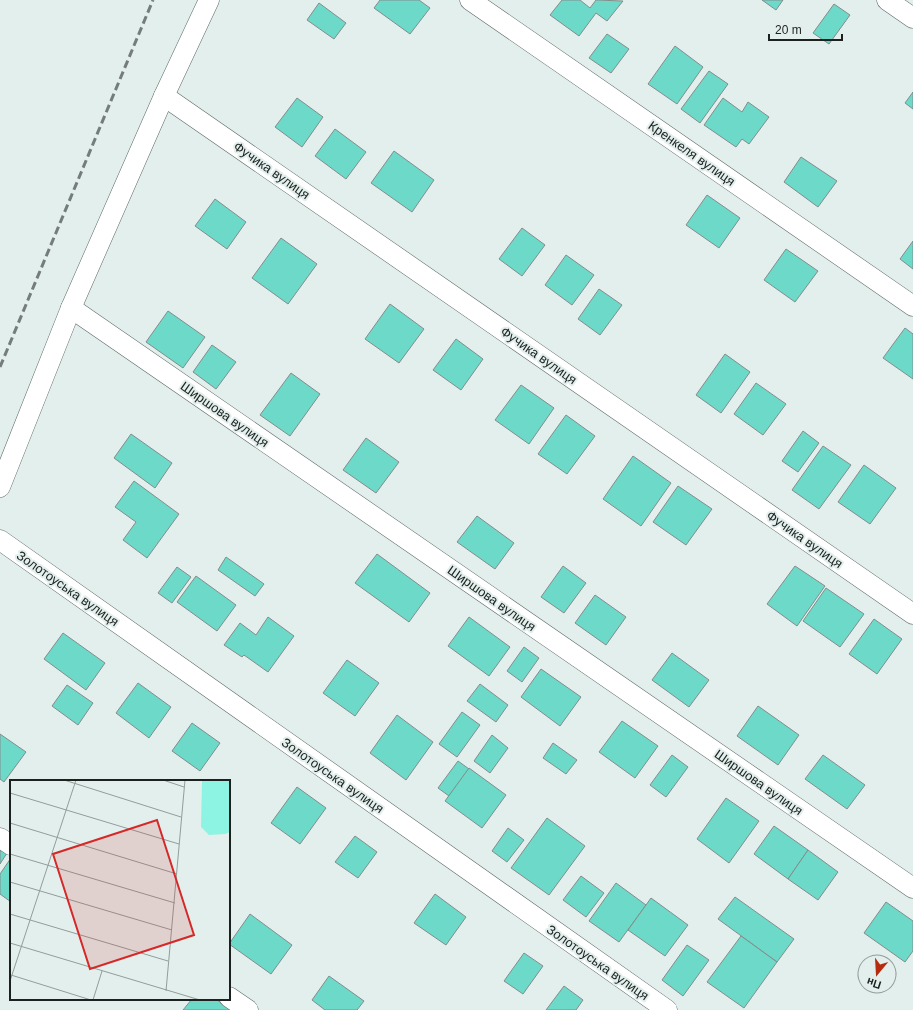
<svg xmlns="http://www.w3.org/2000/svg" width="913" height="1010" font-family="Arial,sans-serif">
<rect width="100%" height="100%" fill="#e2efec"/>
<!-- building -->
<g fill="#6cd9c9" stroke="#828e8b">
<path d="M380,0H419L430,8L410,34L374,8Z"/>
<path d="M562,0H580L590,8L596,0L623,1L607,21L596,13L579,36L550,15Z"/>
<path d="M762,0H783L776,10Z"/>
<path d="M319,3L346,23L334,39L307,20Z"/>
<path d="M834,4L850,15L829,44L813,33Z"/>
<path d="M607,34L629,49L611,73L589,58Z"/>
<path d="M675,46L703,67L677,104L648,84Z"/>
<path d="M709,71L728,84L700,123L681,109Z"/>
<path d="M913,92V109L905,103Z"/>
<path d="M297,98L323,117L302,147L275,127Z"/>
<path d="M723,98L742,112L748,102L769,117L749,144L742,139L736,147L704,125Z"/>
<path d="M335,129L366,152L346,179L315,156Z"/>
<path d="M394,151L434,180L412,212L371,183Z"/>
<path d="M801,157L837,181L818,207L784,182Z"/>
<path d="M707,195L740,218L719,248L686,225Z"/>
<path d="M215,199L246,222L227,249L195,226Z"/>
<path d="M522,228L545,245L522,276L499,259Z"/>
<path d="M281,238L317,264L288,304L252,278Z"/>
<path d="M913,241V269L900,259Z"/>
<path d="M786,249L818,271L795,302L764,280Z"/>
<path d="M566,255L594,275L572,305L545,285Z"/>
<path d="M599,289L622,305L600,335L578,319Z"/>
<path d="M390,304L424,329L399,363L365,339Z"/>
<path d="M168,311L205,337L183,368L146,342Z"/>
<path d="M905,328L913,334V379L883,358Z"/>
<path d="M456,339L483,359L461,390L433,370Z"/>
<path d="M212,345L236,362L216,389L193,372Z"/>
<path d="M725,354L750,372L721,413L696,395Z"/>
<path d="M291,373L320,394L290,436L260,415Z"/>
<path d="M756,383L786,404L763,435L734,414Z"/>
<path d="M521,385L554,408L529,444L495,420Z"/>
<path d="M566,415L595,436L567,474L538,454Z"/>
<path d="M803,431L819,443L798,472L782,461Z"/>
<path d="M131,434L172,463L155,488L114,458Z"/>
<path d="M366,438L399,462L376,493L343,470Z"/>
<path d="M823,446L851,465L819,509L792,490Z"/>
<path d="M633,456L671,483L641,526L603,499Z"/>
<path d="M864,465L896,488L870,524L838,502Z"/>
<path d="M134,481L179,514L147,558L123,540L136,522L115,507Z"/>
<path d="M678,486L712,509L686,545L653,522Z"/>
<path d="M477,516L514,543L495,569L457,542Z"/>
<path d="M377,554L430,593L409,622L355,583Z"/>
<path d="M226,557L264,584L255,596L218,570Z"/>
<path d="M563,566L586,583L564,613L541,597Z"/>
<path d="M795,566L825,586L797,626L767,604Z"/>
<path d="M177,567L191,577L172,603L158,593Z"/>
<path d="M196,576L236,605L217,631L177,602Z"/>
<path d="M826,588L864,614L840,647L803,621Z"/>
<path d="M595,595L626,617L606,645L575,623Z"/>
<path d="M268,617L294,636L268,672L244,655L242,657L224,645L240,623L256,635Z"/>
<path d="M469,617L510,647L489,676L448,646Z"/>
<path d="M874,619L902,639L877,674L849,654Z"/>
<path d="M63,633L105,663L86,690L44,659Z"/>
<path d="M524,647L539,658L522,682L507,671Z"/>
<path d="M672,653L709,680L689,707L652,680Z"/>
<path d="M347,660L379,683L355,716L323,693Z"/>
<path d="M541,669L581,697L560,726L521,697Z"/>
<path d="M138,683L171,707L149,738L116,713Z"/>
<path d="M480,684L508,705L496,722L467,701Z"/>
<path d="M67,685L93,703L78,725L52,706Z"/>
<path d="M758,706L799,735L778,765L737,736Z"/>
<path d="M462,712L480,725L457,757L439,744Z"/>
<path d="M397,715L433,742L406,780L370,753Z"/>
<path d="M622,721L658,746L635,778L599,752Z"/>
<path d="M192,723L220,743L200,771L172,751Z"/>
<path d="M0,734L26,752L4,782L0,779Z"/>
<path d="M492,735L508,748L490,773L474,761Z"/>
<path d="M553,743L577,760L566,774L543,758Z"/>
<path d="M672,755L688,767L666,797L650,785Z"/>
<path d="M823,755L865,785L847,809L805,779Z"/>
<path d="M458,761L469,769L449,796L438,788Z"/>
<path d="M469,768L506,795L482,828L445,801Z"/>
<path d="M297,787L326,808L300,844L271,823Z"/>
<path d="M726,798L759,821L729,863L697,839Z"/>
<path d="M547,818L585,846L549,895L511,868Z"/>
<path d="M774,826L808,850L788,879L754,854Z"/>
<path d="M508,828L524,840L507,862L492,851Z"/>
<path d="M355,836L377,852L358,878L335,862Z"/>
<path d="M0,848L7,853L0,864Z"/>
<path d="M808,850L838,872L818,900L788,879Z"/>
<path d="M11,858V902L0,894V874Z"/>
<path d="M581,876L604,893L586,917L563,900Z"/>
<path d="M616,883L646,905L619,942L589,921Z"/>
<path d="M435,894L466,917L446,945L414,923Z"/>
<path d="M735,897L794,939L777,962L718,919Z"/>
<path d="M651,898L688,925L665,956L628,930Z"/>
<path d="M886,902L913,921V951L905,962L864,933Z"/>
<path d="M250,914L292,945L271,974L229,944Z"/>
<path d="M741,936L777,962L744,1008L707,982Z"/>
<path d="M687,945L709,960L683,996L662,980Z"/>
<path d="M524,953L543,966L523,994L504,981Z"/>
<path d="M329,976L364,1001L357,1010H325L312,1000Z"/>
<path d="M564,986L583,1000L576,1010H546Z"/>
<path d="M192,999H216L231,1010H183Z"/>
</g>
<g fill="none" stroke-linecap="round" stroke-linejoin="round">
<defs>
<g id="street">
<path d="M470,0L913,306"/>
<path d="M887,0L913,18"/>
<path d="M164,96L913,614"/>
<path d="M71,308L913,888"/>
<path d="M0,487L71,308L164,96L209,0"/>
<path d="M0,540L667,1010"/>
<path d="M0,838L11,845"/>
<path d="M229,997L248,1010"/>
</g>
</defs>
<!-- street casing -->
<use href="#street" stroke="#5d6967" stroke-width="21"/>
<!-- street -->
<use href="#street" stroke="#fff" stroke-width="20"/>
<!-- rail -->
<path stroke="#747d7b" stroke-width="3" stroke-dasharray="8 4" stroke-linecap="butt" d="M0,367L153,0"/>
</g>
<g text-anchor="middle" stroke-width="4" stroke-linejoin="round" paint-order="stroke">
<!-- street labels -->
<g font-size="13" fill="#1c2120" stroke="#e2efec">
<text transform="translate(692 153) rotate(35)" y="5">Кренкеля вулиця</text>
<text transform="translate(272 170) rotate(35)" y="5">Фучика вулиця</text>
<text transform="translate(539 355) rotate(35)" y="5">Фучика вулиця</text>
<text transform="translate(225 414) rotate(35)" y="5">Ширшова вулиця</text>
<text transform="translate(805 539) rotate(35)" y="5">Фучика вулиця</text>
<text transform="translate(68 588) rotate(35)" y="5">Золотоуська вулиця</text>
<text transform="translate(492 598) rotate(35)" y="5">Ширшова вулиця</text>
<text transform="translate(333 775) rotate(35)" y="5">Золотоуська вулиця</text>
<text transform="translate(759 782) rotate(35)" y="5">Ширшова вулиця</text>
<text transform="translate(598 962) rotate(35)" y="5">Золотоуська вулиця</text>
</g>
</g>
<!-- overview -->
<g transform="translate(10 780)">
<rect width="220" height="220" fill="#e2efec"/>
<path d="M192,0H220V52L215,54L199,55L191,47Z" fill="#8df3e3"/>
<path fill="none" stroke="#939d9a" stroke-width="1" d="M54,0L171,37M153,0L174,7M0,13L169,64M0,43L167,94M0,74L165,123M0,102L162,150M0,134L158,181M0,163L190,220M1,195L81,220M0,201L66,0M156,211L175,0M83,220L92,191"/>
<path fill="#d62828" fill-opacity="0.15" stroke="#d62828" stroke-width="2" d="M147,40L184,155L80,189L43,74Z"/>
<rect width="220" height="220" fill="none" stroke="#1c2120" stroke-width="2"/>
</g>
<!-- north arrow -->
<g transform="translate(877 974) rotate(198)"><circle r="19" fill="#e2efec" stroke="#939d9a"/>
<path d="M0-3L7 15L0 10L-7 15Z" fill="#b72b0e"/>
<text y="-6" font-size="11" font-weight="bold" text-anchor="middle" fill="#1c2120">Пн</text>
</g>
<!-- scale -->
<path d="M769 34v6h73v-6" fill="none" stroke="#1c2120" stroke-width="2"/>
<text x="775" y="34" font-size="12" fill="#1c2120" stroke="#e2efec" stroke-width="3" paint-order="stroke">20 m</text>
</svg>
